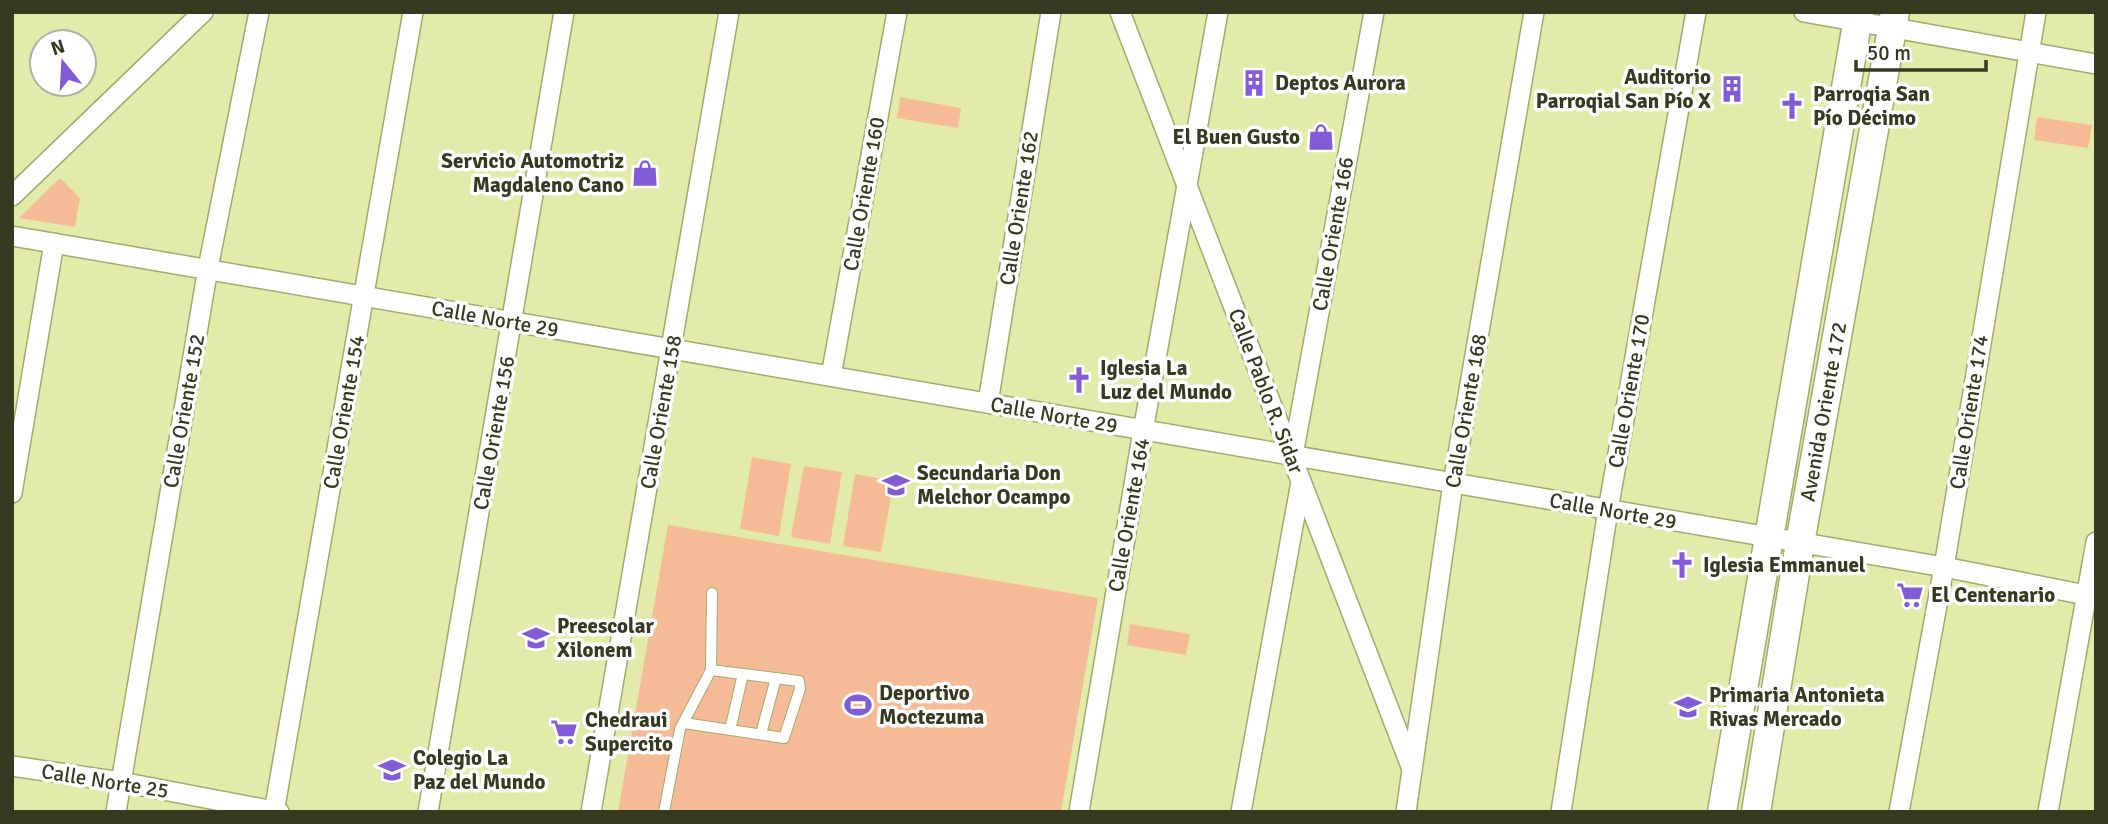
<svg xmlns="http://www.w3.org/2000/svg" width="2108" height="824" font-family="Signika,sans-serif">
<rect width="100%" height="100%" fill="#e2ebaa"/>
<!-- green -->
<g fill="#f5bb96">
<path d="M900,97L961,108L958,128L897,118Z"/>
<path d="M2037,117L2092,125L2088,148L2034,140Z"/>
<path d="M60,178L80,198L75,227L19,218Z"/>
<path d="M752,457L791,464L779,536L740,529Z"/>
<path d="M804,466L842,472L830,544L791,537Z"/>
<path d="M855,474L894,481L881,552L843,546Z"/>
<path d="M668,525L1098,598L1061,812H618Z"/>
<path d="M1130,624L1190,634L1186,655L1127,645Z"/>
</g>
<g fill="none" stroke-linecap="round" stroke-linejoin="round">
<defs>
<g id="lane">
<path d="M711,670L712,593"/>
<path d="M730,730L743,674"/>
<path d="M761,734L776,678"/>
<path d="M664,812L680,729L711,670L799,681L800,689L784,738L684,723"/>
</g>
<g id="street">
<path d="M1120,12L1412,769"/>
<path d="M1804,12L2096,64"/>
<path d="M12,196L203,12"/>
<path d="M12,236L1944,567L2096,597"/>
<path d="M831,376L897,12"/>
<path d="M988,403L1051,12"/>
<path d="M1293,455L1374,12"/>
<path d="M12,493L54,243"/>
<path d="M12,766L121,782L279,812"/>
<path d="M116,812L208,268L259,12"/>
<path d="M274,812L413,12"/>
<path d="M428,812L564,12"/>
<path d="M591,812L729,12"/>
<path d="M1079,812L1143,431L1218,12"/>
<path d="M1241,812L1301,482"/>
<path d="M1406,812L1453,483L1534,12"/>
<path d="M1561,812L1608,510L1696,12"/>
<path d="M1899,812L1944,567L2036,12"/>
<path d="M2048,812L2096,542"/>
</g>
<g id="secondary">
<path d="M1722,812L1859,12"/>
<path id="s1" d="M1756,812L1800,543L1895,12"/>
</g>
</defs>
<!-- lane casing -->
<use href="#lane" stroke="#a3aa6d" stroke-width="12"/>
<!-- street casing -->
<use href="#street" stroke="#a3aa6d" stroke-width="22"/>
<!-- secondary casing -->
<use href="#secondary" stroke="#a3aa6d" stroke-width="31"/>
<!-- lane -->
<use href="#lane" stroke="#fff" stroke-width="10"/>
<!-- street -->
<use href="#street" stroke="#fff" stroke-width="19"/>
<!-- secondary -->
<use href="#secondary" stroke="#fff" stroke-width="28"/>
</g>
<!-- icons -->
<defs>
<symbol id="building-bare" viewBox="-9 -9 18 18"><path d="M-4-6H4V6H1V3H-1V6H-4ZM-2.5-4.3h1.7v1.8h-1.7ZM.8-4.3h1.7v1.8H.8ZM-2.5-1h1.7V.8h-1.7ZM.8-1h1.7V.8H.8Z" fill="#815cd6" stroke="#fff" stroke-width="2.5" paint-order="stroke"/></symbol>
<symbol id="church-bare" viewBox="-9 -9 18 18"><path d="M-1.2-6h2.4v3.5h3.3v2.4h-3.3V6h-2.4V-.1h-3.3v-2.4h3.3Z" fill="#815cd6" stroke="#fff" stroke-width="2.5" paint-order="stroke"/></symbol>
<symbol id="shop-bare" viewBox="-9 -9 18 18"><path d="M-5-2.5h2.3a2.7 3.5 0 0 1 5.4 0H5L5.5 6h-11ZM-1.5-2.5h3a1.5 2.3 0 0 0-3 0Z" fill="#815cd6" stroke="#fff" stroke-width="2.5" paint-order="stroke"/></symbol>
<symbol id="school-bare" viewBox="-9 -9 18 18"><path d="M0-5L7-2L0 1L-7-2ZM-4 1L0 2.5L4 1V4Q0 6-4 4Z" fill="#815cd6" stroke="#fff" stroke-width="2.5" paint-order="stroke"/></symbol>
<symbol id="supermarket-bare" viewBox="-9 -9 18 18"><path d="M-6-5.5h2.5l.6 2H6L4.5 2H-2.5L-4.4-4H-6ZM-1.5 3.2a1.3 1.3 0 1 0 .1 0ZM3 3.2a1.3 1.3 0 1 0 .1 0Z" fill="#815cd6" stroke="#fff" stroke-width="2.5" paint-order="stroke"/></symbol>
<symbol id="stadium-bare" viewBox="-9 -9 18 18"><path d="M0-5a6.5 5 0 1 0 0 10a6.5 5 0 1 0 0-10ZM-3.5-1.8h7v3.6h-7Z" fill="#815cd6" stroke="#fff" stroke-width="2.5" paint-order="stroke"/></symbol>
</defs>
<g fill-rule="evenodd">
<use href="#building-bare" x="1235" y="64" width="38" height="38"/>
<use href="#building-bare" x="1713" y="70" width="38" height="38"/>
<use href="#church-bare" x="1773" y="87" width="38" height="38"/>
<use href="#shop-bare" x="1302" y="118" width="38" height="38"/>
<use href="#shop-bare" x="626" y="154" width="38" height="38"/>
<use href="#church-bare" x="1060" y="361" width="38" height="38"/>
<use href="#school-bare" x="877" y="466" width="38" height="38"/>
<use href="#church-bare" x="1663" y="546" width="38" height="38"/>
<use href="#supermarket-bare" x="1891" y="576" width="38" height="38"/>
<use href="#school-bare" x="517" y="619" width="38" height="38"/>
<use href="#stadium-bare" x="839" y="686" width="38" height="38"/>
<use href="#school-bare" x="1669" y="688" width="38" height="38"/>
<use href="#supermarket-bare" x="545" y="713" width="38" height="38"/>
<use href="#school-bare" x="373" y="751" width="38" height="38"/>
</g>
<g text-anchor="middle" stroke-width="7" stroke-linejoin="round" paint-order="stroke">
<!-- poi labels -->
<g font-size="21" font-weight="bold" fill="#373a21" stroke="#fff" text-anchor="start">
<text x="1711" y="84" text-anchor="end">Auditorio<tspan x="1711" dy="24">Parroqial San Pío X</tspan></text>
<text x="1275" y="90">Deptos Aurora</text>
<text x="1813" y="101">Parroqia San<tspan x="1813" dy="24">Pío Décimo</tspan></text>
<text x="1300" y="144" text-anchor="end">El Buen Gusto</text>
<text x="624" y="168" text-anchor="end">Servicio Automotriz<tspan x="624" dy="24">Magdaleno Cano</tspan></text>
<text x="1100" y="375">Iglesia La<tspan x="1100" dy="24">Luz del Mundo</tspan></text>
<text x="917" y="480">Secundaria Don<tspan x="917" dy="24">Melchor Ocampo</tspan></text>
<text x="1703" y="572">Iglesia Emmanuel</text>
<text x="1931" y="602">El Centenario</text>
<text x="557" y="633">Preescolar<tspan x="557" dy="24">Xilonem</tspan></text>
<text x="879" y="700">Deportivo<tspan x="879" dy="24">Moctezuma</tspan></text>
<text x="1709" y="702">Primaria Antonieta<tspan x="1709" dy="24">Rivas Mercado</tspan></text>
<text x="585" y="727">Chedraui<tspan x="585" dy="24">Supercito</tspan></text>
<text x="413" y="765">Colegio La<tspan x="413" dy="24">Paz del Mundo</tspan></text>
</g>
<!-- street labels -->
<g font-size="21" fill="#373a21" stroke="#fff">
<text transform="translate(864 194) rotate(-80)" y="7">Calle Oriente 160</text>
<text transform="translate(1019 208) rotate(-81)" y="7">Calle Oriente 162</text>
<text transform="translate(1333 234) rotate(-80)" y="7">Calle Oriente 166</text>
<text transform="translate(495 319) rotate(10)" y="7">Calle Norte 29</text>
<text transform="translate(1266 391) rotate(69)" y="7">Calle Pablo R. Sidar</text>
<text transform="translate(1629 391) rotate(-80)" y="7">Calle Oriente 170</text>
<text transform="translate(184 411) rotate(-80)" y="7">Calle Oriente 152</text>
<text transform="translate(1466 411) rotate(-80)" y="7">Calle Oriente 168</text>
<text transform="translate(344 412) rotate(-80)" y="7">Calle Oriente 154</text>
<text transform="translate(661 412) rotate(-80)" y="7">Calle Oriente 158</text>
<text dy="7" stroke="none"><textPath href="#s1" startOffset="406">Avenida Oriente 172</textPath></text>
<text transform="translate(1969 412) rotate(-81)" y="7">Calle Oriente 174</text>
<text transform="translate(1054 415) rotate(10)" y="7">Calle Norte 29</text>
<text transform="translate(494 433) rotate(-80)" y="7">Calle Oriente 156</text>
<text transform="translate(1613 511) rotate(10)" y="7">Calle Norte 29</text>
<text transform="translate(1129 515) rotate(-80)" y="7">Calle Oriente 164</text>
<text transform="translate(105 781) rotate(9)" y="7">Calle Norte 25</text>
</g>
</g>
<!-- border -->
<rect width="2108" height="824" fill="none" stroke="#373a21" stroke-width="28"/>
<!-- north arrow -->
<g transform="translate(63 63) rotate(342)"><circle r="33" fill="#ffffff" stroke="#afb0a6" stroke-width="2"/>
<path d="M0-5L12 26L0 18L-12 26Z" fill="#815cd6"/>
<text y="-10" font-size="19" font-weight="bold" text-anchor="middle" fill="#373a21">N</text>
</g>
<!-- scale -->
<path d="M1856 60v10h130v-10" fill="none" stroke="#373a21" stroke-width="3.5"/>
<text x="1867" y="60" font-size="21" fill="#373a21" stroke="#ffffff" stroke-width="5" paint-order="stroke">50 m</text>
</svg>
